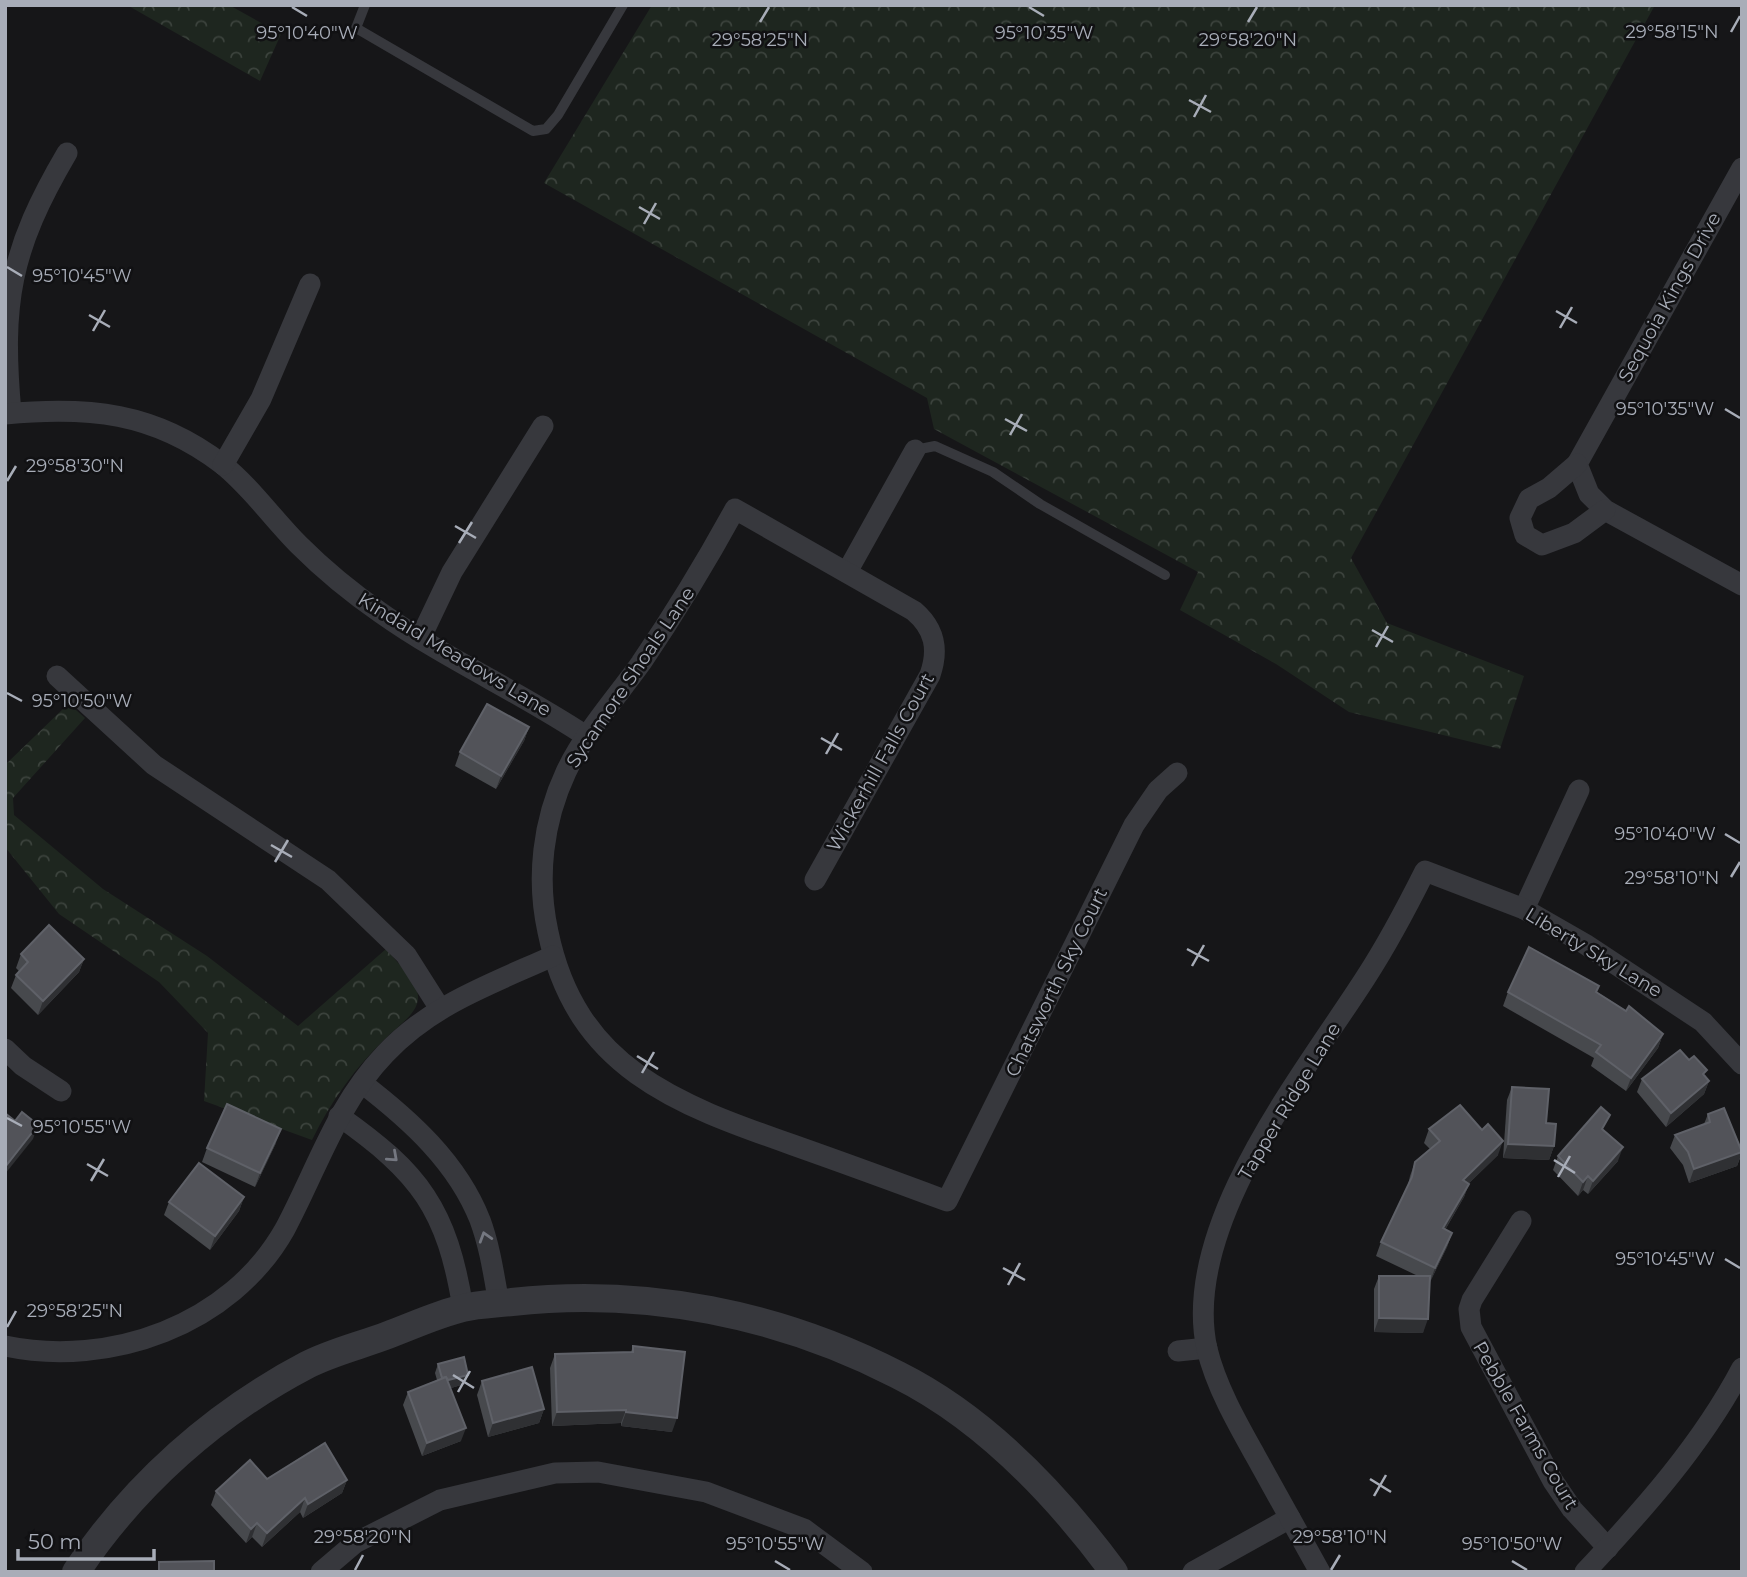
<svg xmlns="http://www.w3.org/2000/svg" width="1747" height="1577" font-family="Montserrat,sans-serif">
<defs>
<pattern id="forest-crowns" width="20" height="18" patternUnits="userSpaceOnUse" patternTransform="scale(1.75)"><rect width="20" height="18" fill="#1e261f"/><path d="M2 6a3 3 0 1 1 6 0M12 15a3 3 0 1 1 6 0" fill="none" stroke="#3c433d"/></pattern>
</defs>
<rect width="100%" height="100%" fill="#161618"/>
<!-- forest -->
<g fill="url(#forest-crowns)">
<path d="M127,5H229L281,34L260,81Z"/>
<path d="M652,5H1655L1351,558L1387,623L1524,676L1500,749L1349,712L1276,664L1180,610L1198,572L934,429L927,398L544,183Z"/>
<path d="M65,707L76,710L85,718L13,798L14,815L103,889L207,956L298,1026L386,949C396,962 419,981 418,998C418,1013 398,1026 388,1036C356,1066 331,1101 312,1140L204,1101L208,1033L159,982L59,914L5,847V765Z"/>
</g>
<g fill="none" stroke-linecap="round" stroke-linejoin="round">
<!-- service -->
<g stroke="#37383d" stroke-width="10">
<path d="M365,5L356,28L533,131L546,129L558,115L623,5"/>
<path d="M915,450L935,446L993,472L1040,504L1165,575"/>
</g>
<!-- minor -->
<g stroke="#37383d" stroke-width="21">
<path d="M1742,168L1577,464L1589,494L1605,510L1742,585"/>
<path d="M11,413C1,302 10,250 67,153"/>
<path d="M5,414C88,406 154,412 222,464C251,487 273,519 299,545C324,570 352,593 381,613C446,659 520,692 586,736"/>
<path d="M1577,464L1549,488L1529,499L1520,518L1525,535L1542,545L1574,533L1605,510"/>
<path d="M223,465L261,399L310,284"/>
<path d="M847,572L915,450"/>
<path d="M421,637L452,572L543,426"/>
<path d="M57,676L154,765L328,880L406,955L439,1007"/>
<path d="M815,880L930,675C939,649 935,629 914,611L735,509C706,562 675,613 641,663C616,698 585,732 566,772C543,821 536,878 548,932C576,1068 676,1104 793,1145C844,1163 896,1182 947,1201L1134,825L1158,790L1177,773"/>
<path d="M1524,909L1579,790"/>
<path d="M5,1049L23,1066L61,1091"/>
<path d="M362,1083C410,1120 457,1162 480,1220C490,1247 494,1276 499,1304"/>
<path d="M339,1116C420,1173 447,1209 463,1308"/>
<path d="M1521,1221L1472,1300L1469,1309L1471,1327L1553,1481L1572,1509L1608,1548"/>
<path d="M5,1346C110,1368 231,1325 285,1229C317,1169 337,1104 385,1054C432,1004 491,984 553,956"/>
<path d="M1178,1351L1207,1348"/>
<path d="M321,1572L355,1543L440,1500L555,1473L598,1472L706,1492L804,1529L862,1572"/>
<path d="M1193,1572L1290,1518"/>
<path d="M1320,1572C1298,1533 1277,1494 1255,1455C1237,1423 1216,1386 1207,1349C1180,1227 1304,1074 1366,977C1388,943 1407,907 1425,871L1524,909L1585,944L1703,1022L1742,1064"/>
<path d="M1585,1572C1644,1509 1702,1444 1742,1368"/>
</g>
<!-- tertiary -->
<path stroke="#37383d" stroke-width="28" d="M76,1572C134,1485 215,1413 307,1365C332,1352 362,1345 388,1335C412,1326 438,1314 463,1308C479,1304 496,1304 512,1302C645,1287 779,1314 898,1375C986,1419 1057,1495 1114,1572"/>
</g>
<!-- wall -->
<g fill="#47494d">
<path d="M529,727L524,741L496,789L455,766L460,752Z"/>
<path d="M21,954L84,959L79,972L38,1015L11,988L16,975L19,971L16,968Z"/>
<path d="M1508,992H1597L1663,1034L1658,1048L1626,1091L1591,1066L1594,1058L1503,1006Z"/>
<path d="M1689,1060L1709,1081L1704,1094L1666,1127L1637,1092L1642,1079Z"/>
<path d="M1512,1087L1546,1123L1554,1146L1549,1160L1503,1158L1507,1100Z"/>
<path d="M1708,1114L1742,1150V1153L1737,1166L1689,1183L1683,1165L1670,1148L1675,1135L1704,1124Z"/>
<path d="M1429,1129L1498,1155L1469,1183L1464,1197L1445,1230L1452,1233L1447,1247L1430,1282L1429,1281L1423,1333L1374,1332V1289L1379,1276H1418L1376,1256L1381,1242L1408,1185L1410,1176L1415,1162L1430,1149L1424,1143Z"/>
<path d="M1604,1130L1618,1161L1588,1194L1583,1190L1578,1196L1553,1170L1558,1156Z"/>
<path d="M276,1143L255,1187L202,1162L207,1148Z"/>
<path d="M244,1197L239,1211L210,1250L164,1215L169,1202Z"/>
<path d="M633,1346L672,1432L621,1426V1423L552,1426L550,1368L555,1354L631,1352Z"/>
<path d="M438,1364L468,1375L465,1384L451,1388L461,1441L422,1456L403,1405L408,1392L437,1380L435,1373Z"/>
<path d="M482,1381L544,1409L539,1423L488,1437L477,1395Z"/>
<path d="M267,1479L347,1480L342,1493L303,1518L300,1512L262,1547L252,1537L246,1543L211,1505L216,1491Z"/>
</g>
<!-- shaded-wall -->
<g fill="#2f3033">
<path d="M529,727L524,741L496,789L501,776Z"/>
<path d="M84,959L79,972L38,1015L43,1001Z"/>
<path d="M1663,1034L1658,1048L1626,1091L1631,1078Z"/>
<path d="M1709,1081L1704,1094L1666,1127L1671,1113Z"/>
<path d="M38,1125L33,1139L5,1174V1167Z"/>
<path d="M281,1129L276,1143L255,1187L260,1173Z"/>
<path d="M1503,1141L1498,1155L1458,1194L1463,1180Z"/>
<path d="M1508,1144L1554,1146L1549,1160L1503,1158Z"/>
<path d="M1623,1147L1618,1161L1588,1194L1593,1181Z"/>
<path d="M1742,1152L1737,1166L1689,1183L1694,1169Z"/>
<path d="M1588,1176L1583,1190L1578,1196L1583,1182Z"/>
<path d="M1469,1184L1464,1197L1438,1242L1443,1228Z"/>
<path d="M244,1197L239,1211L210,1250L215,1236Z"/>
<path d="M1452,1233L1447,1247L1430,1282L1435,1268Z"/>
<path d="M1379,1318L1428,1319L1423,1333L1374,1332Z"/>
<path d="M468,1375L465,1384L440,1391L443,1382Z"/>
<path d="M544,1409L539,1423L488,1437L493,1423Z"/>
<path d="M626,1410L621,1423L552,1426L557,1412Z"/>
<path d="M626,1412L677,1418L672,1432L621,1426Z"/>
<path d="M466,1428L461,1441L422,1456L427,1443Z"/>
<path d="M347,1480L342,1493L303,1518L308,1504Z"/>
<path d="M305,1498L300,1512L262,1547L267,1533Z"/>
<path d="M257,1523L252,1537L246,1543L251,1529Z"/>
</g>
<!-- building -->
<g fill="#525359" stroke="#5f6168" stroke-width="2">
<path d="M487,704L529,727L501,776L460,752Z"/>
<path d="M49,925L84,959L43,1001L16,975L28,962L21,954Z"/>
<path d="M1529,947L1599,986L1596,992L1626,1011L1629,1006L1663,1034L1631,1078L1596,1052L1601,1045L1508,992Z"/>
<path d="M1680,1050L1689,1060L1694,1056L1707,1070L1703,1074L1709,1081L1671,1113L1642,1079Z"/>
<path d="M1512,1087L1549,1089L1546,1123L1556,1124L1554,1146L1508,1144Z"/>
<path d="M227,1104L281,1129L260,1173L207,1148Z"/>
<path d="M1460,1105L1482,1130L1488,1124L1503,1141L1463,1180L1469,1184L1443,1228L1452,1233L1435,1268L1381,1242L1412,1177L1415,1162L1440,1141L1429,1129Z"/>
<path d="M1601,1107L1610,1115L1602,1129L1623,1147L1593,1181L1588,1176L1583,1182L1558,1156Z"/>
<path d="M1724,1108L1742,1152L1694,1169L1688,1152L1675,1135L1710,1122L1708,1114Z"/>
<path d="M22,1112L38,1125L5,1167V1113L15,1121Z"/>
<path d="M199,1163L244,1197L215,1236L169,1202Z"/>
<path d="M1379,1276H1430L1428,1319L1379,1318Z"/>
<path d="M633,1346L685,1352L677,1418L626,1412V1410L557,1412L555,1354L633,1352Z"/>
<path d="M464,1357L468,1375L448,1380L446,1377L442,1378L438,1364Z"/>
<path d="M532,1367L544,1409L493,1423L482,1381Z"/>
<path d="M446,1377L466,1428L427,1443L408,1392Z"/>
<path d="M325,1443L347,1480L308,1504L305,1498L267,1533L257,1523L251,1529L216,1491L250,1460L267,1479Z"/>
<path d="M214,1561V1572H232H159V1562Z"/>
</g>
<!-- one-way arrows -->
<defs><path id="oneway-chevron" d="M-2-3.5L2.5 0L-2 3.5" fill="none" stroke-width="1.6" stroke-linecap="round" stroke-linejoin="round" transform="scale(1.75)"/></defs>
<g stroke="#757881">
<use href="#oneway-chevron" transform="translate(393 1157) rotate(42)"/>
<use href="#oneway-chevron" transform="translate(485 1237) rotate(-107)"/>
</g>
<!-- ticks -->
<path fill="none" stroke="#a8adb8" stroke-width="2.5" d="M292,7L307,16M1029,7L1044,16M760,22L769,7M1248,22L1257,7M1731,32L1740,16M1189,100L1211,112M1194,117L1206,95M639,207L660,219M644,224L656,203M7,267L22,276M1556,311L1577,323M89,315L110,327M1560,328L1572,307M93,331L105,310M1725,409L1740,418M1005,419L1027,431M1010,435L1022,414M7,481L16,466M455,526L476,538M459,543L472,522M1372,630L1393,642M1376,647L1388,626M7,693L22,701M821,738L842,750M826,754L838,733M1725,834L1740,843M271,845L292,857M275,862L288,840M1731,877L1740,862M1187,949L1209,961M1192,966L1204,945M637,1056L658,1069M642,1073L654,1052M7,1118L22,1126M1554,1160L1575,1173M87,1164L108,1176M1558,1177L1570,1156M91,1181L104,1159M1725,1259L1740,1268M1003,1268L1025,1280M1008,1285L1020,1263M7,1327L16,1311M453,1375L474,1388M458,1392L470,1371M1370,1479L1391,1492M1374,1496L1386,1475M775,1561L790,1570M1512,1561L1527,1570M355,1570L363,1555M1331,1570L1340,1555"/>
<g text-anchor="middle" stroke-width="5" stroke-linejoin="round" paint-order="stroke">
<!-- street labels -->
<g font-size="19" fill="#a8adb8" stroke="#111113">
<text transform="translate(1669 297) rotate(-61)" y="7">Sequoia Kings Drive</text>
<text transform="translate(455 654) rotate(31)" y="7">Kindaid Meadows Lane</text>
<text transform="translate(630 677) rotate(-56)" y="7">Sycamore Shoals Lane</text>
<text transform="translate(880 762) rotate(-61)" y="7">Wickerhill Falls Court</text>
<text transform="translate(1594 952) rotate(31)" y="7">Liberty Sky Lane</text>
<text transform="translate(1056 982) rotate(-64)" y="7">Chatsworth Sky Court</text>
<text transform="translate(1289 1101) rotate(-59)" y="7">Tapper Ridge Lane</text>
<text transform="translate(1526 1425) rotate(60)" y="7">Pebble Farms Court</text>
</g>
</g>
<g font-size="18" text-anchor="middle" fill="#a8adb8" stroke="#111113" stroke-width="5" stroke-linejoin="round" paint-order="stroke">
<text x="1672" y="38">29°58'15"N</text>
<text x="307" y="39">95°10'40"W</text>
<text x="1044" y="39">95°10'35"W</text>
<text x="760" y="46">29°58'25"N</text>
<text x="1248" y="46">29°58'20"N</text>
<text x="82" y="282">95°10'45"W</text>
<text x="1665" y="415">95°10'35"W</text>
<text x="75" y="472">29°58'30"N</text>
<text x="82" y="707">95°10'50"W</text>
<text x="1665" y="840">95°10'40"W</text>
<text x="1672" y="884">29°58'10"N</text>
<text x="82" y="1133">95°10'55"W</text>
<text x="1665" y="1265">95°10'45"W</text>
<text x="75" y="1317">29°58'25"N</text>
<text x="363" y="1543">29°58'20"N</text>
<text x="1340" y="1543">29°58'10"N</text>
<text x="775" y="1550">95°10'55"W</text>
<text x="1512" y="1550">95°10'50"W</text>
</g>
<!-- border -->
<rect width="1747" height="1577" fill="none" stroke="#a8adb8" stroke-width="14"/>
<!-- scale -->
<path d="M18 1549v10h136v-10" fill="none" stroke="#a8adb8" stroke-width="3.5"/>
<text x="28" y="1549" font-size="21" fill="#a8adb8" stroke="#111113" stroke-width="5" paint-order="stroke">50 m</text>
</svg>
